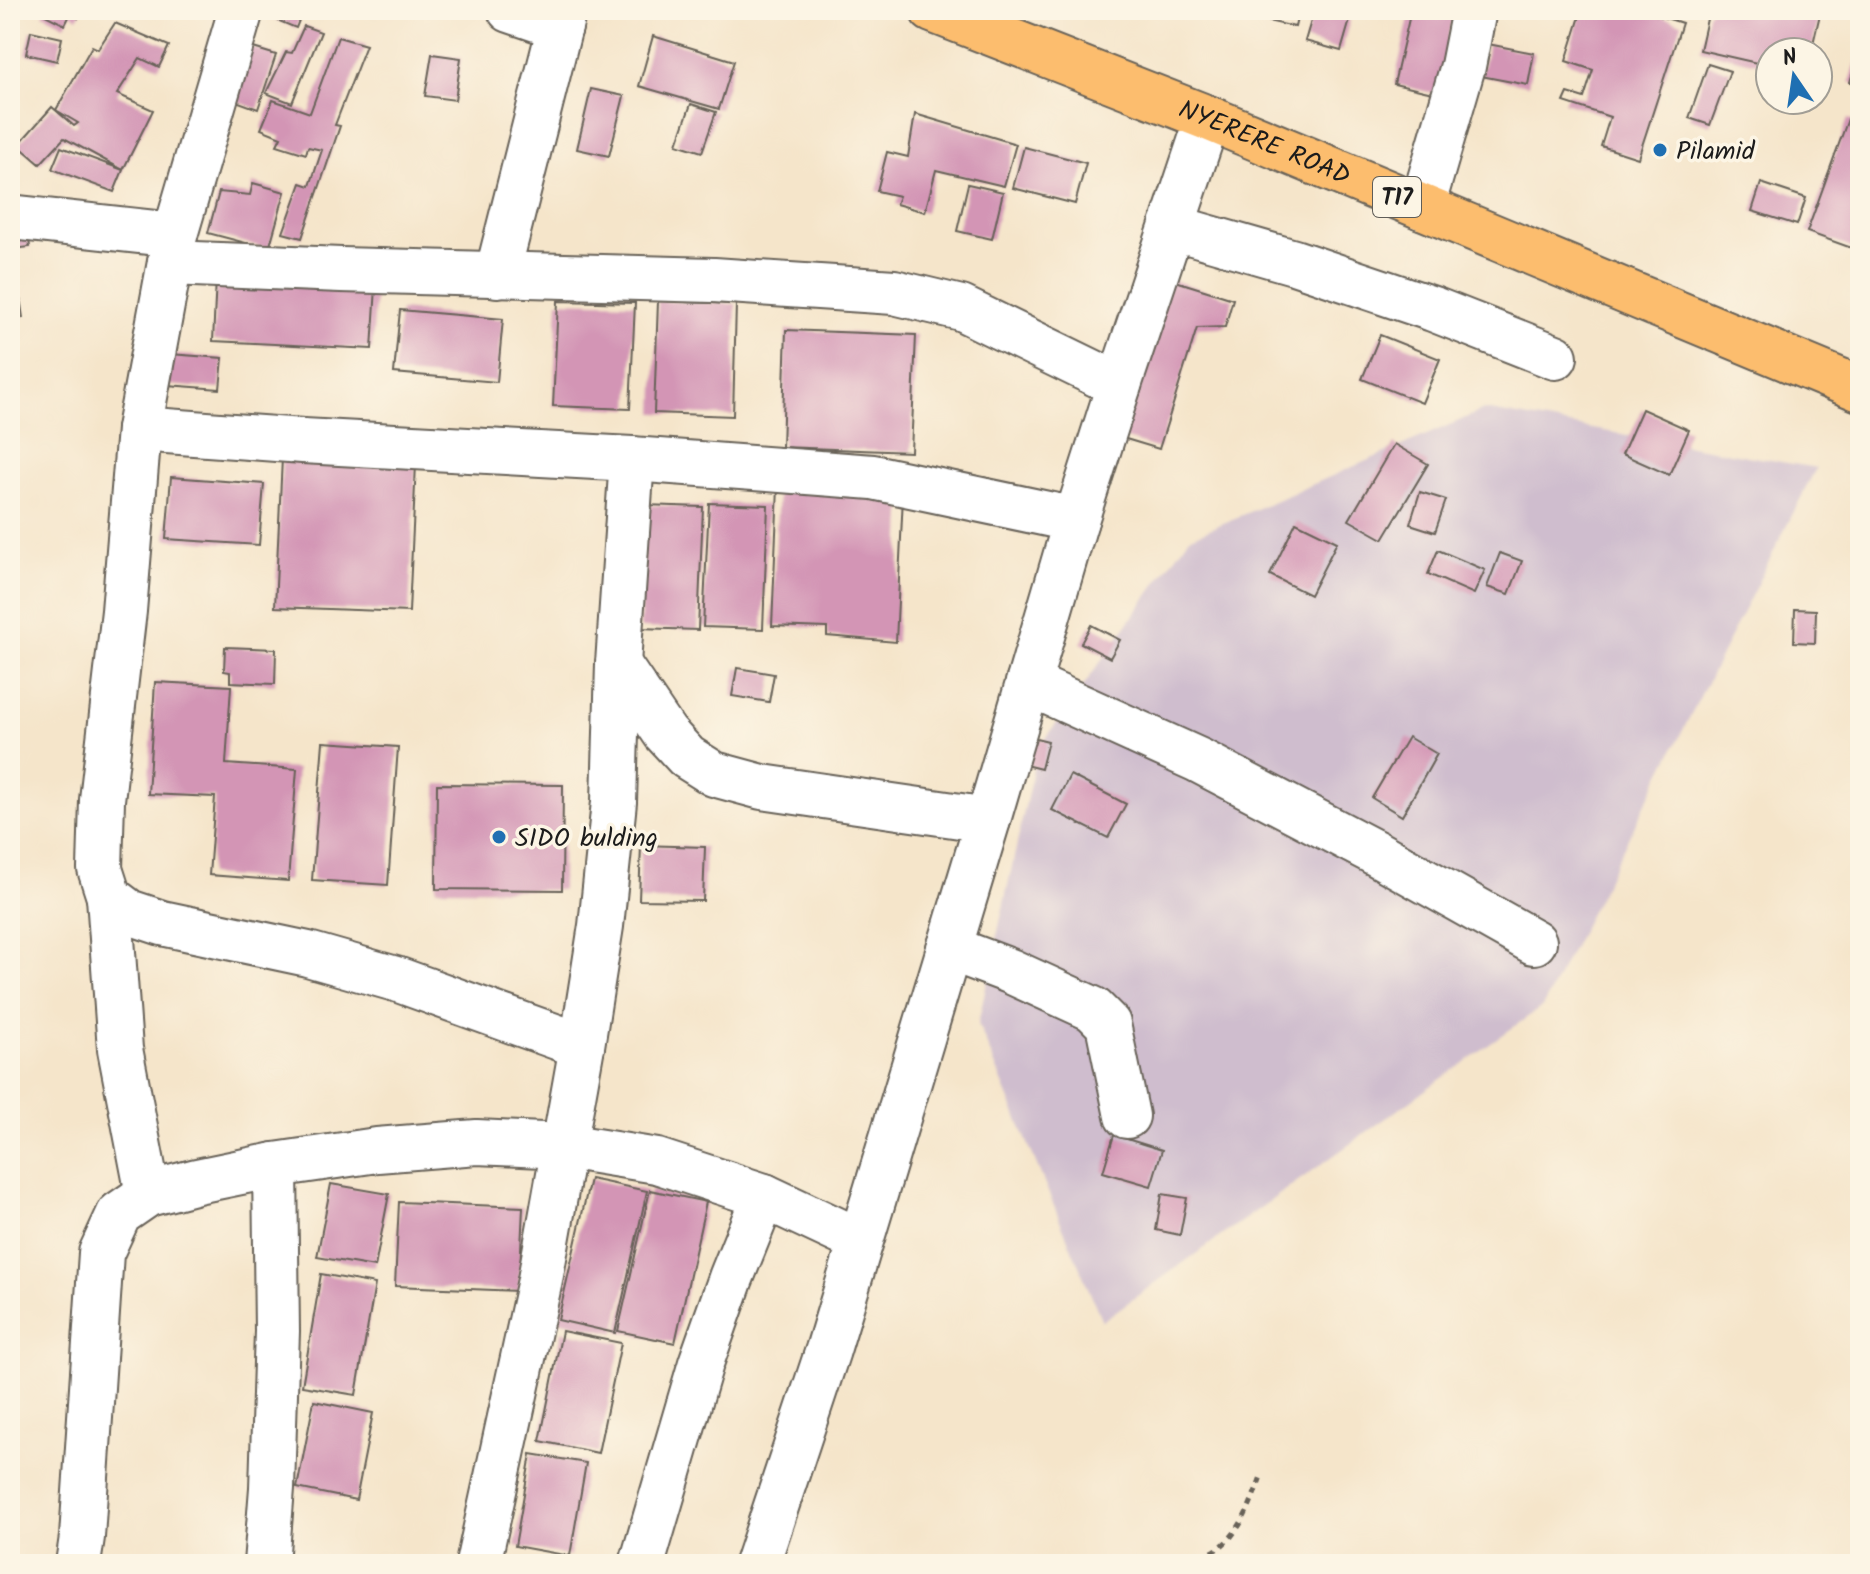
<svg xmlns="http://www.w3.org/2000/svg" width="1870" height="1574" font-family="Kalam,sans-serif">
<rect width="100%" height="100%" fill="#fcf5e5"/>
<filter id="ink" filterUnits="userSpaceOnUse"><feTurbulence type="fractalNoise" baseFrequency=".0125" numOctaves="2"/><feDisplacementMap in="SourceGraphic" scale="16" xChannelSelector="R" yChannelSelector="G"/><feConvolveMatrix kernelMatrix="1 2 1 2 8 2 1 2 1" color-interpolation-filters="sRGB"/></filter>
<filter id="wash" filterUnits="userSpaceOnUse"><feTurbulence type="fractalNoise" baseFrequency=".006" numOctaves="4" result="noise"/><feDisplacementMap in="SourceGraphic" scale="32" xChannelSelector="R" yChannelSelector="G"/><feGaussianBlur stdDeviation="1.8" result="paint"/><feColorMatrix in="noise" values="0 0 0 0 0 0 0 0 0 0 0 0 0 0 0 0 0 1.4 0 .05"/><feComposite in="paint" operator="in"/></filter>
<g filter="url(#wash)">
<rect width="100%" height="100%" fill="#f5e5ca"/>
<!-- industrial -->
<path fill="#cfbdce" d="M1484,410L1816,468L1543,1006L1102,1321L978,1024L1037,751L1189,538Z"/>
<g id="blocks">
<!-- building -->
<g fill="#d395b5">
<path d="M46,10H82L78,18L71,13L65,25L43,14Z"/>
<path d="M269,10H303L296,28L267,16Z"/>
<path d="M1242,10H1299L1295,27L1241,15Z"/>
<path d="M1411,10H1454L1437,94L1394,84Z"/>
<path d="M1582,10H1640L1682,23L1638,158L1601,146L1610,117L1564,102L1568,93L1584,98L1593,70L1566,61Z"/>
<path d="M1709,10H1821L1811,52H1770V66L1700,50Z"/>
<path d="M1314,11L1350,20L1341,51L1305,41Z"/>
<path d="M115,23L169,46L159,67L140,58L117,94L153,110L123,170L114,192L52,169L61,147L123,170L64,138L40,164L18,145L52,107L74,126L78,123L56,110L92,46L98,49Z"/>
<path d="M304,26L321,32L292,103L266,93L286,52L292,53Z"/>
<path d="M31,31L62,38L57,61L26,54Z"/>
<path d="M653,36L734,61L719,109L639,86Z"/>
<path d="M338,37L366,45L335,125L340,126L302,238L283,233L301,183L310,186L322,150L308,147L306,154L277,145L281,137L261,129L273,100L310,113Z"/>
<path d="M1488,44L1534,53L1528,85L1481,76Z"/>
<path d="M250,47L276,55L258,109L233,100Z"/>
<path d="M432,54L461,58L455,100L425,96Z"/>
<path d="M1859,54H1860V85L1850,82Z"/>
<path d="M1708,64L1730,71L1710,125L1689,118Z"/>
<path d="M591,89L624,96L609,156L577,149Z"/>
<path d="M691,104L716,112L702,152L677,144Z"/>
<path d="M915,114L1016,144L1004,186L936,170L925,212L896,204L899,196L877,191L887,152L908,157Z"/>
<path d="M1848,119L1860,124V251L1807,232Z"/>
<path d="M1024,147L1086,163L1075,204L1013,188Z"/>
<path d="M253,183L285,192L269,249L208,233L219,192L250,195Z"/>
<path d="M1761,183L1806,198L1797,225L1752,211Z"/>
<path d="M968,184L1003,192L992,239L957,231Z"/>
<path d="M27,226L30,247L13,249L23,318L10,320V228Z"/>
<path d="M216,278L376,287L372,349L213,341Z"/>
<path d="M1166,278L1233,299L1225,327L1197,328L1159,449L1116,436Z"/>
<path d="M558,301L635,303L630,409L553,406Z"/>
<path d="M658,301L736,304L733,416L654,413Z"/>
<path d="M400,310L503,319L497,382L394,373Z"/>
<path d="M786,330L916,335L911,452L782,447Z"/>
<path d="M1380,335L1440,359L1422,403L1362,379Z"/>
<path d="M169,354L223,358L220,389L167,385Z"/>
<path d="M1642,409L1689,430L1669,475L1622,454Z"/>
<path d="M1394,444L1428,464L1383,539L1349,520Z"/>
<path d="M282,458L416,464L409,612L275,607Z"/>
<path d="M171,477L264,484L259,545L166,539Z"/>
<path d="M778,487L903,496L896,642L827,636V628L772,626Z"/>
<path d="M1420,492L1446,500L1435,532L1410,524Z"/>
<path d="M709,503L768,505L763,629L703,627Z"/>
<path d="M644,505L703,507L698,630L640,628Z"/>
<path d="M1296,522L1337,542L1310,595L1270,575Z"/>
<path d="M1438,550L1485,570L1474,594L1428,574Z"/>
<path d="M1500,553L1522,561L1509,594L1487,587Z"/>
<path d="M1795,609L1816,610L1815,643L1794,642Z"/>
<path d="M1091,625L1120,640L1110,658L1081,643Z"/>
<path d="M225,647L276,649L275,684L230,682V672L224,671Z"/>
<path d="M737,668L774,674L769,702L732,696Z"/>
<path d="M155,682L231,686L226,764L297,769L288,881L209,875L215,797L148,794Z"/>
<path d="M1020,734L1048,741L1041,769L1013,762Z"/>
<path d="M1408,737L1437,754L1402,816L1372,798Z"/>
<path d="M323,742L398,747L388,885L312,880Z"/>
<path d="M1070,775L1126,804L1108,838L1052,810Z"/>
<path d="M437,784L563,785L562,890L436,889Z"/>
<path d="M641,845L705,847L703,901L639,900Z"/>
<path d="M1114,1135L1162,1150L1151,1186L1103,1172Z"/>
<path d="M590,1179L647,1191L615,1333L558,1320Z"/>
<path d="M331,1184L389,1194L375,1267L317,1257Z"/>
<path d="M650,1190L706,1202L675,1343L618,1331Z"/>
<path d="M1162,1194L1187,1198L1180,1235L1156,1230Z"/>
<path d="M399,1202L523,1207L519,1291L395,1286Z"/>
<path d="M321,1274L375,1284L356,1395L302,1386Z"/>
<path d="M562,1331L621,1343L598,1453L540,1441Z"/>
<path d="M314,1401L373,1413L356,1500L297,1488Z"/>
<path d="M531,1454L586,1463L570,1556L515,1546Z"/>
</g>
</g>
</g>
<g filter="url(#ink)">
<use href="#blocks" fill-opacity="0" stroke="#686259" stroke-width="2"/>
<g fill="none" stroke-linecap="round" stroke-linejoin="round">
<defs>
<g id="minor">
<path d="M241,10L175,235L139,429L124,611L102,800L100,869L109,897L129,912L162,923L308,954L399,980L582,1046"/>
<path d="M510,10L560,27"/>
<path d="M1422,207L1463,66L1474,10"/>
<path d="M10,217L175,235"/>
<path d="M1172,227L1294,262L1433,309L1555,357"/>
<path d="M170,263L341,270L714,280L894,292L961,308L1119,385"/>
<path d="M497,275L564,10"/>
<path d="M139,429L303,441L632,459L873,477L1076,520"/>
<path d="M618,664L665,733L687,757L714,774L762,787L988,820"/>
<path d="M1028,683L1198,760L1374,852L1534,942"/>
<path d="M109,897L120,1049L148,1194"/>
<path d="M949,948L1010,971L1093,1009L1108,1024L1127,1116"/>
<path d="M78,1564L82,1537L101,1253L119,1214L148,1194L197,1181L275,1165L377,1150L477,1142L565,1146L657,1161L764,1196L860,1241"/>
<path d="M266,1564L272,1488L277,1331L275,1165"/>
<path d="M478,1564L540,1280L582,1046L601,926L614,802L618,664L632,459"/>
<path d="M642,1564L701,1363L731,1278L764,1196"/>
<path d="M757,1564L828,1350L988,820L1076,520L1119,385L1208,118"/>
</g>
<g id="major">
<path id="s1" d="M932,10L1208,118L1860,389"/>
</g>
</defs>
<!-- minor casing -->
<use href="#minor" stroke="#686259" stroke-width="48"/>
<!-- major casing -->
<use href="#major" stroke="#686259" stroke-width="48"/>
<!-- path -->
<path stroke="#686259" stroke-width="5" stroke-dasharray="6 6" stroke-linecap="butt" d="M1105,1564C1133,1562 1195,1564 1217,1549C1242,1533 1252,1500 1262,1474"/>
<!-- minor -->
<use href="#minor" stroke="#fff" stroke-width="44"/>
<!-- major -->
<use href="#major" stroke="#fcbd6e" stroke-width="44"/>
</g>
</g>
<!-- markers -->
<g fill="#1f6fb2" stroke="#fcf5e5" stroke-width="3">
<circle cx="1660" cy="150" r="8"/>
<circle cx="499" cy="837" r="8"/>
</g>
<g text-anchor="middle" stroke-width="7" stroke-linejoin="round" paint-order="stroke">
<!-- shield labels -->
<rect fill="#fcf5e5" stroke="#5f5d58" stroke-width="2" x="1373" y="177" width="48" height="40" rx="6"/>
<g font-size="24" font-weight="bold" fill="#1c1c1c">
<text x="1397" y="205">T17</text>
</g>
<!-- street labels -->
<g font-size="26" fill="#1c1c1c" stroke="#fcf5e5">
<text dy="9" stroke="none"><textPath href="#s1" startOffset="358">NYERERE ROAD</textPath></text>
</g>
<!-- poi labels -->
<g font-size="26" fill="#1c1c1c" stroke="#fcf5e5" text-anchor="start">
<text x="1676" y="159">Pilamid</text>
<text x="515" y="846">SIDO bulding</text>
</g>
</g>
<!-- margin -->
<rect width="1870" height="1574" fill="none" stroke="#fcf5e5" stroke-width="40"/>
<!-- north arrow -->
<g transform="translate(1794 76) rotate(347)"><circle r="38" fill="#fcf5e5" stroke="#a29e95" stroke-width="2"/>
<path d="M0-6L14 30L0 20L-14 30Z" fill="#1f6fb2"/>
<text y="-12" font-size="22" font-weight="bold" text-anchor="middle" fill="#1c1c1c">N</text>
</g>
</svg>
